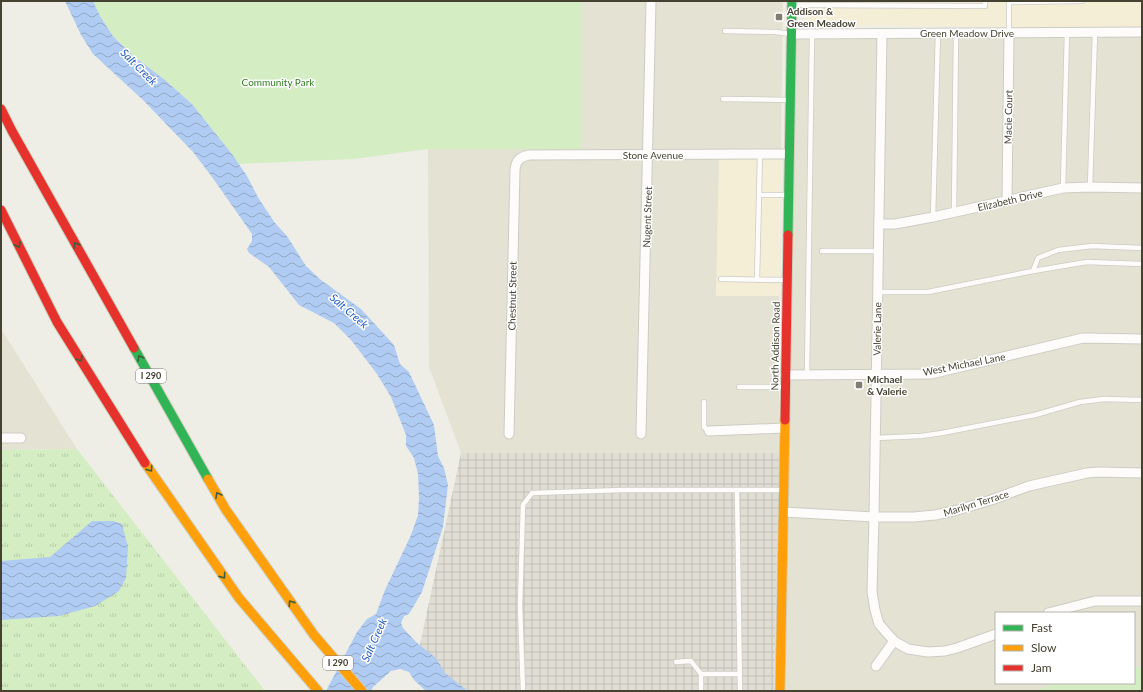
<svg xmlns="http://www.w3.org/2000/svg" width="1143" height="692" font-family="Lato,sans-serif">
<defs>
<pattern id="industrial-grid" width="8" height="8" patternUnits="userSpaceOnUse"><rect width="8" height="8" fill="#e0ddd4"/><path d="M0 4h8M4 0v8" fill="none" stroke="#c2bfb6"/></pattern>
<pattern id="grass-tufts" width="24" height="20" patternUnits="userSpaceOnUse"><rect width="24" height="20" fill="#d4edc3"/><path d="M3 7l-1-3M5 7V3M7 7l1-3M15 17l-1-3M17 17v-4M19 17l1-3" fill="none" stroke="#b7cca8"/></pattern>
<pattern id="water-waves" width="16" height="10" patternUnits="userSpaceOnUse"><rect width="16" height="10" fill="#b1ccf3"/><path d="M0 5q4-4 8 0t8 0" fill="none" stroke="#92a7c5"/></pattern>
</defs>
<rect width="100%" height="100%" fill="#efeee6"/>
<!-- residential -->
<g fill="#e4e2d3">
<path d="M581,1H783L781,151L717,296H779V453H461L429,367L428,149H581Z"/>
<path d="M1142,28V667H1134V613H996V683H1056L1035,691H781L796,37Z"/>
<path d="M1,329L77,449L1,450Z"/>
</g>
<!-- commercial -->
<g fill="#f4eed7">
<path d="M805,1H1142V28L805,25Z"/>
<path d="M781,151L779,296H716L719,157Z"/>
</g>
<!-- industrial -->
<path fill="url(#industrial-grid)" d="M461,453H779L774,691H457L419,649Z"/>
<!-- grass -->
<path fill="url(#grass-tufts)" d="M77,449L265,691H1V450Z"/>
<!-- green -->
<g fill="#d4edc3">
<path d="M93,1H581V149H428L354,159L238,164L232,154L192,104L165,80L131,54L113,36L100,16Z"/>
<path d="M1134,667H1142V691H1035L1056,683H1134Z"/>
</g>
<!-- water -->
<g fill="url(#water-waves)">
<path d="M65,1H93L100,16L113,36L131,54L165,80L192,104L232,154L247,176L259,199L275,223L287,236L306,266L321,280L361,309L394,345L400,364L409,372L434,425L438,456L444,468L448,485L443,527L422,592L409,614L404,616L401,623L403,628L416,642L436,658L445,673L468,691H426L414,680L409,672L400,669L391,671L373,687L371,691H326L357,632L367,619L376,614L385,590L411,535L418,515L419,498L418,474L414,458L406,446V435L391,397L377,374L351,340L334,323L299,305L269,267L249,253L247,249L252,241V234L212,177L193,152L143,100L93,54L81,35Z"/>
<path d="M92,521H113L122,524L128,547L126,578L119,591L95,606L59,616L1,620V561L50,557Z"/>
</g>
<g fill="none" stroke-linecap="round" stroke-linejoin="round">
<defs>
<g id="lane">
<path d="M1009,1V33"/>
<path d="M1009,2L1082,1"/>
<path d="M794,5L985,6V1"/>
<path d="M725,31L776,32L790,34"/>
<path d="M723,99L789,100"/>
<path d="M1090,187L1095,32"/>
<path d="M1063,188L1067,32"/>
<path d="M759,195H787"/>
<path d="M954,213L956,33"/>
<path d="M933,217L938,33"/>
<path d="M822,251H878"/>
<path d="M1033,271L1038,258L1058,250L1092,246L1142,248"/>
<path d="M721,279L785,280"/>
<path d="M757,280L760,154"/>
<path d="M877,292H928L1033,271L1087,262L1142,264"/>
<path d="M807,375L812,34"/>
<path d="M739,387H783"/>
<path d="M704,402V427L709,431"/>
<path d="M876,438L921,436L942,433L1035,415L1080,402L1104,399L1142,400"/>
<path d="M737,490L740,691"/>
<path d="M676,662L691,661L701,674V691"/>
<path d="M701,674H740"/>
<path d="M523,691L520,606L523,505L532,493L623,490H782"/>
</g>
<g id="street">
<path d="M792,34L1142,32"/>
<path d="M882,34L874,517L872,592L875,610L879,624L894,641L908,649L928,652L945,651L957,648L996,634"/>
<path d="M1007,200L1009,33"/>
<path d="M879,224H895L933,217L1063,188L1090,187L1142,188"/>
<path d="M785,375L931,374L1083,338L1142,339"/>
<path d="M709,431L784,428"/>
<path d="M509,434L515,170C516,160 520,157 529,155L789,154"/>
<path d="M641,434L651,1"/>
<path d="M1,438H21"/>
<path d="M783,512L874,517H914L935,515L954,511L991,500L1029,486L1087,473L1098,472L1142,473"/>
<path d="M1048,613L1095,601H1142"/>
<path d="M876,666L894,641"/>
</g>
<g id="fast">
<path d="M788,235L792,1"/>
<path d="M134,348L208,479"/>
</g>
<g id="slow">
<path d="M145,463L239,598L318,691"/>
<path d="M208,479L226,510L314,635L362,691"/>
<path d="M780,691L785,420"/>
</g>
<g id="jam">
<path d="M1,109L12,131L134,348"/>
<path d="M1,210L57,322L145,463"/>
<path d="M785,420L788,235"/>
</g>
</defs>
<!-- lane casing -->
<use href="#lane" stroke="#cdccc4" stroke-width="6"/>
<!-- street casing -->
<use href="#street" stroke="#cdccc4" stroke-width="11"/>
<!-- fast casing -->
<use href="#fast" stroke="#cfcebc" stroke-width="11"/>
<!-- slow casing -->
<use href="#slow" stroke="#cfcebc" stroke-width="11"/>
<!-- jam casing -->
<use href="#jam" stroke="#cfcebc" stroke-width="11"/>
<!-- lane -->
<use href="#lane" stroke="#fdfcfb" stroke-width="4.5"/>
<!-- street -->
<use href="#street" stroke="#fdfcfb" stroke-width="9"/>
<!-- fast -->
<use href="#fast" stroke="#30b455" stroke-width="9"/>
<!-- slow -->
<use href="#slow" stroke="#ff9f0a" stroke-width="9"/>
<!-- jam -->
<use href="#jam" stroke="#e5322d" stroke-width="9"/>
</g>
<!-- one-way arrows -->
<defs><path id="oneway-chevron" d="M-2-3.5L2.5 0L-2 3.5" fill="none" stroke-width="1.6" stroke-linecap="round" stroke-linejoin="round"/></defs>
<g stroke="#405e3b">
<use href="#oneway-chevron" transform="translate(18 245) rotate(63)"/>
<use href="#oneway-chevron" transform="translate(76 245) rotate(-119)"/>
<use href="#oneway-chevron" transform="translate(140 358) rotate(-119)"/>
<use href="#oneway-chevron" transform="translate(80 359) rotate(58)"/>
<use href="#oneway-chevron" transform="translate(150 469) rotate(55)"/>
<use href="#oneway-chevron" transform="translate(218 495) rotate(-119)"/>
<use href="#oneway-chevron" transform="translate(223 576) rotate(55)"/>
<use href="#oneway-chevron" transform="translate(291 603) rotate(-125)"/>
</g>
<!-- markers -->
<g fill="#817e71" stroke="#fff" stroke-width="1.5">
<rect x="775" y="13" width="8" height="8" rx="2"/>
<rect x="855" y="381" width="8" height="8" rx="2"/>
</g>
<g text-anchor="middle" stroke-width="3" stroke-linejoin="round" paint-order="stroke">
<!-- shield labels -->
<g fill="#fff" stroke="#7e7b70" stroke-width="1">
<rect x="136" y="369" width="30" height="14" rx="3"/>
<rect x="323" y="656" width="30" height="14" rx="3"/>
</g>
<g font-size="9" font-weight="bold" fill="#464232">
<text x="151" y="379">I 290</text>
<text x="338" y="666">I 290</text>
</g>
<!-- poi labels -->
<g font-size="10" font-weight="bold" fill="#464232" stroke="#fff" text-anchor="start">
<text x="787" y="15">Addison &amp;<tspan x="787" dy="12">Green Meadow</tspan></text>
<text x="867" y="383">Michael<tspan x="867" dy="12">&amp; Valerie</tspan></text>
</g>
<!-- street labels -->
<g font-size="10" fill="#464232" stroke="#fff">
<text x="967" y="37">Green Meadow Drive</text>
<text transform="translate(1008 117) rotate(-89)" y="4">Macie Court</text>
<text x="653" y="159">Stone Avenue</text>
<text transform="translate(1010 200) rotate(-13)" y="4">Elizabeth Drive</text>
<text transform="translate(647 217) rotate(-88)" y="4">Nugent Street</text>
<text transform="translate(512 296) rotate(-89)" y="4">Chestnut Street</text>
<text transform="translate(877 329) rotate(-89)" y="4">Valerie Lane</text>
<text transform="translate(775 346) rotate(-89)" y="4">North Addison Road</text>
<text transform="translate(964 364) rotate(-11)" y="4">West Michael Lane</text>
<text transform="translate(976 503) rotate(-17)" y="4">Marilyn Terrace</text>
</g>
<!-- park labels -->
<g font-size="10" fill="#307d1f" stroke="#fff">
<text x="278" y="86">Community Park</text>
</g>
<!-- water labels -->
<g font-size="11" font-style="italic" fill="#205bbd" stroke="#fff">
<text transform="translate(139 67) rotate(45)" y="4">Salt Creek</text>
<text transform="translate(349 311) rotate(41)" y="4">Salt Creek</text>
<text transform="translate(374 640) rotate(-66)" y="4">Salt Creek</text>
</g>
</g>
<!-- border -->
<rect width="1143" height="692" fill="none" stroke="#464232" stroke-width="4"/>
<!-- legend -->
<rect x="995" y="612" width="140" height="72" fill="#ffffff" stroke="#b5b3ad"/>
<rect x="1003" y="625" width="20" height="6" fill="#30b455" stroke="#b5b3ad"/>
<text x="1031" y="632" font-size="12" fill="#464232">Fast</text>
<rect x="1003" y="645" width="20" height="6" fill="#ff9f0a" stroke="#b5b3ad"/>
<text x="1031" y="652" font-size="12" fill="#464232">Slow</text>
<rect x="1003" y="665" width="20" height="6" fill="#e5322d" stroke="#b5b3ad"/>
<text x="1031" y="672" font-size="12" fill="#464232">Jam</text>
</svg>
